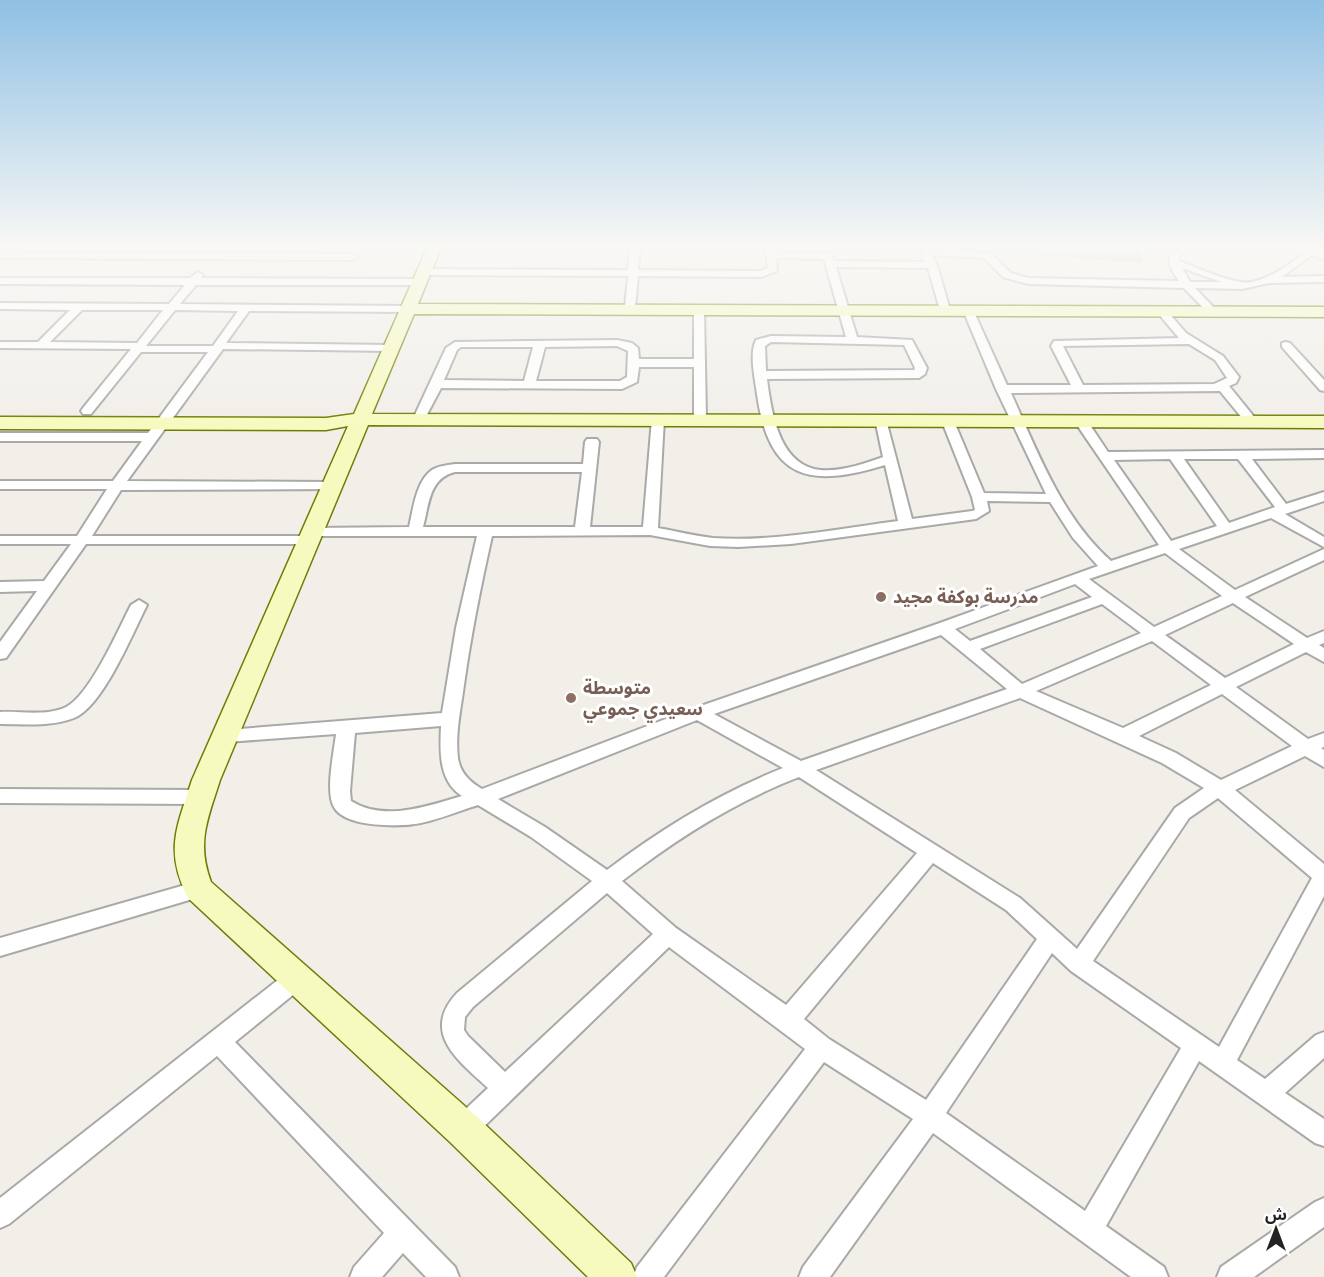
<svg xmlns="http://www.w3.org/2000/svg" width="1324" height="1277" font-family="'Public Sans','Noto Sans Arabic',sans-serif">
<rect width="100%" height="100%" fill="#f2efe9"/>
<!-- cemetery -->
<path fill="#aacbaf" d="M962,248H1139L1142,263L962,249Z"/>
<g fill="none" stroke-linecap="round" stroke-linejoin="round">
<defs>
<g id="minor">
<path d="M630,248H640L638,270L760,271L768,268L765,248H775V252L828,253L831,254L834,261L925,262L922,257L924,255L919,252L924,249L990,253L1011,273L1028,278L1179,281C1170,268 1164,259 1178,248H1188L1179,257V261C1199,268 1221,279 1241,282C1262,286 1293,262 1308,250L1316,252L1282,277L1324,276V282L1269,283L1242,289L1195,288L1219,313L1214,316L1210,315L1184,288L1028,284L1003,277L984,258L931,255L937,265L950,310L945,313L940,310L928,268L836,267L857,337L912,340L927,368L925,374L919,378L767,379C771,410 778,460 814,469C836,474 863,464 883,457L875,419L877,416H885L912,519L972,511L975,510L972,497L941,419L943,416H951L953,419L984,493L1046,494L996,389L963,310L964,308H972L973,310L1007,385H1071L1051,346L1054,341L1179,338L1157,312L1162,309L1166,310L1186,333L1223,356L1239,377L1236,383L1229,386L1255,418L1257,421L1255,424H1247L1220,391L1011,393C1037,451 1062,518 1111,561L1159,545L1075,422L1076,419H1086L1108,452L1324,450V458L1252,459L1286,504L1324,492V501L1285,514L1324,537V547L1271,518L1179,549L1235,590L1324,549V560L1245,597L1307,638L1324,631V643L1319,645L1324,648V662L1306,652L1236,687L1308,739L1324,733V747L1321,748L1324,750V767L1305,756L1235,790L1324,864V896L1237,1060L1265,1079L1316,1035L1324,1032V1058L1285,1093L1324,1119V1146L1315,1143L1199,1061L1106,1226L1164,1267L1168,1277H1131L933,1133L830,1277H799L803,1267L913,1119L824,1062L664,1277H633L637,1267L805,1049L669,947L472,1138L463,1141L454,1138L450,1129L454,1120L488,1088C459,1061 420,1033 457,993L592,881L531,837L478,805C459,811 440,819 421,823C401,827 345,828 334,807C325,792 334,752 336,734L227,742L221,741L218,736L221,731L227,730L442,713L456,628L477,536H312L305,532L312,528L409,527C413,510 416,481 432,470C438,466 448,465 455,464H583L585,442L587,439H597L599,442L590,527H643L652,419L658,415L664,419L658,528C676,531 694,536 713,538C774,542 837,529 898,521L885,465C810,488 769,481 757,394C755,379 749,354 756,340L771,336L846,337L824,259L776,258L777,271L762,277L638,276L635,308L630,311L625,308L628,276L423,275L418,272L423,269L628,270ZM1182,268L1222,282H1190ZM771,342L904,345L915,368L914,370L766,371L765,346ZM1189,344L1215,360L1227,378L1214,384L1083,385L1063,346ZM1170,459L1217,526L1171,541L1114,460ZM1184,459H1238L1275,507L1229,523ZM455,472H582L575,527H423C429,505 429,478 455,472ZM987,501L1050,502L1073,538L1098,566L937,624L692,709L482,789C470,782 460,773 458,758C455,734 461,708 464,685C471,635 481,585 492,536L650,535L710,546L738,547L791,544L976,519L989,511ZM1165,553L1222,596L1154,627L1089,579ZM1075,584L1092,597L970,641L955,629ZM1233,603L1294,644L1225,678L1165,635ZM1102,604L1141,633L1022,684L980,649ZM941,635L1007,689L801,761L714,714ZM1152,641L1211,685L1123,728L1036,691ZM1222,694L1292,746L1221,780L1176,753L1139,736ZM1020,698L1162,763L1204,788L1175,808L1077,949L1020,898L816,770ZM697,720L783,768C720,793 662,828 607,870L545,827L498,799ZM441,726C440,750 438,781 462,796C428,806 384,822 351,801L350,791L355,733ZM799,777L917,853L786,1005L676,928L622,881C676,839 734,802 799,777ZM1218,798L1312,878L1219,1047L1093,961L1189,818ZM933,863L1006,910L1037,939L926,1100L829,1039L804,1019ZM607,893L653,934L505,1072L468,1036L464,1030L465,1017L473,1007ZM1052,953L1071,971L1181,1048L1085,1211L946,1113Z"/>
<path d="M0,252L352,254L357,257L352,260L0,258Z"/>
<path d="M198,272L203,275L201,278L418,279L423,282L418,285H196L180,304L410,306L415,309L410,312L249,311L226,343L391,345L397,348L391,351L223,349L127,481L332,482L339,486L337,489L121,490L92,536H308L315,540L308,544H86L6,658L0,659V642L37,591L0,592V582L44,581L71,544H0V536H77L107,489H0V481H113L142,441H0V433H148L208,352H141L91,414H83L81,411L83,408L131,349L0,348V342H38L70,310L0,309V303L169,304L185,285L0,284V278H190ZM82,310H163L137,343L50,342ZM175,310L238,311L213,346H146Z"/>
<path d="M699,306L704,309L706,419L704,422H696L694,419V367H639L637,382L622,389L441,388L423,422H415L413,419L446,348L455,342L617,340L632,343L638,348L639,359H694V309ZM617,346L628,351L627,377L620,381H536L545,347ZM461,347H533L524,381L444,380L457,350Z"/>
<path d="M1286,342L1290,343L1324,380V391L1320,390L1282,347V343Z"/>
<path d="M139,600L147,605C133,632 103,707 74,718C51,727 25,724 0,724V712C20,711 45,716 64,708C89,698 118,630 131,605Z"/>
<path d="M0,789L200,790L207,792L210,797L207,802L200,804L0,803Z"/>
<path d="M199,881L206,883L209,889L206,895L0,956V938Z"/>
<path d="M296,969L304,972L307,979L304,986L235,1042L455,1267L459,1277H426L403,1253L382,1277H350L354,1267L384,1233L217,1056L9,1224L0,1228V1198L288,972Z"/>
<path d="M1324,1198V1227L1254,1277H1217L1221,1267L1315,1202Z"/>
</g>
<path id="tertiary" d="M1290,248H1310L1324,251V259L1292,251Z"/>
<path id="secondary" d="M427,248H441L418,304L1324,307V317L414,314L372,414L1324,416V428L368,425L220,780C208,818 196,842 211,882L476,1116L631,1263L637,1277H588L450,1142L188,898C164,850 177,827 192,780L348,426L326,430L0,429V417L326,418L354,414Z"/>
</defs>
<!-- minor casing -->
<use href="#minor" stroke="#a9a9a9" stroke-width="4"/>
<!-- tertiary casing -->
<use href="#tertiary" stroke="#a9a9a9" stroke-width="3"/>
<!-- secondary casing -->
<use href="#secondary" stroke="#707d05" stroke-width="3"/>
<!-- minor -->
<use href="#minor" fill="#fff" fill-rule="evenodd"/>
<!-- tertiary -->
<use href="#tertiary" fill="#fff" fill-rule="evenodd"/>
<!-- secondary -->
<use href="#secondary" fill="#f7fabf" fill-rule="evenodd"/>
</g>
<!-- sky -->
<linearGradient id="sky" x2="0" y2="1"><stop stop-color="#8fc0e4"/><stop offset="0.58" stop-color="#f9f8f5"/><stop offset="1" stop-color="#f9f8f5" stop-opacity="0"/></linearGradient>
<rect width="1324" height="427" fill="url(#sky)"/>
<!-- markers -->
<g fill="#8d6e63" stroke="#fff" stroke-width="2">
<circle cx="881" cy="597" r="6"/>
<circle cx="571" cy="698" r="6"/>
</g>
<g text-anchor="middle" stroke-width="6" stroke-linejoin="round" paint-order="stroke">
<!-- education labels -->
<g font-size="18" font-weight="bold" fill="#785e54" stroke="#fff" text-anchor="start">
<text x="893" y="603">مدرسة بوكفة مجيد</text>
<text x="583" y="694">متوسطة<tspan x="583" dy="21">سعيدي جموعي</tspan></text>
</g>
</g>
<!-- north arrow -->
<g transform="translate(1276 1229)" stroke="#ffffff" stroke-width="4.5" paint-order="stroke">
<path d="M0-4.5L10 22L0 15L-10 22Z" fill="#222222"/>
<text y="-9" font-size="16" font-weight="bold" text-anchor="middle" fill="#222222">ش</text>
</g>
</svg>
